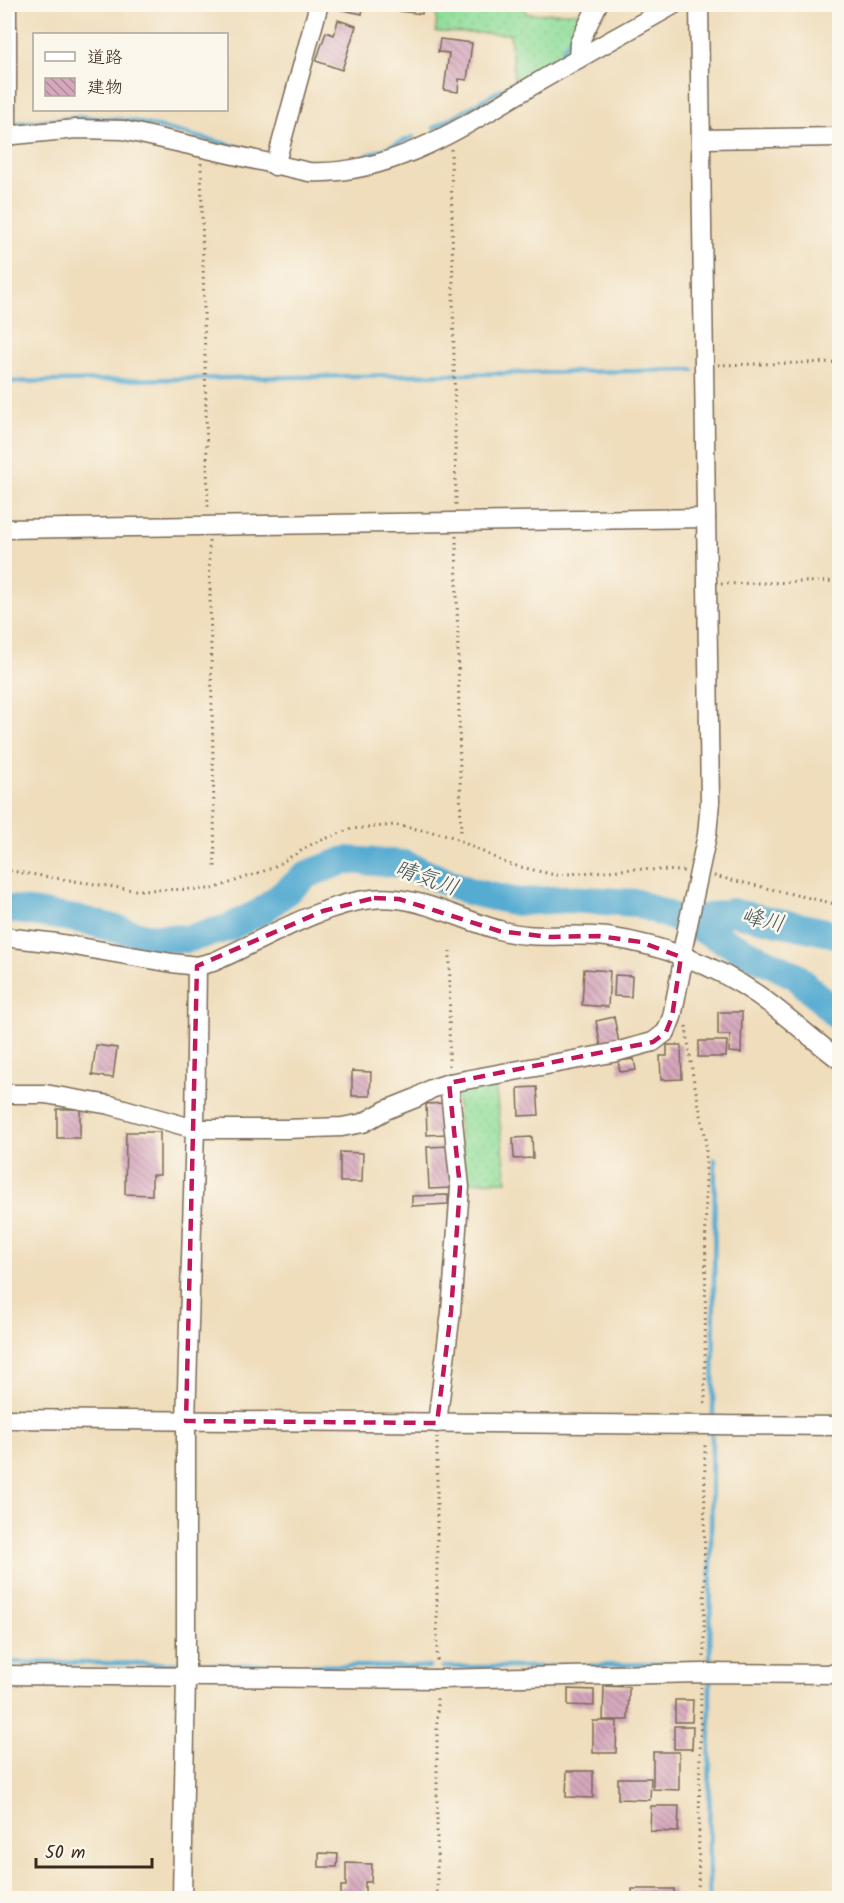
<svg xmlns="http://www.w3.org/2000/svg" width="844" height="1903" font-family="Kalam,'Klee One',sans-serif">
<defs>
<pattern id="grass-dots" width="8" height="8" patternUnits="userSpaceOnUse" patternTransform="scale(1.5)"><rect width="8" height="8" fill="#92de9b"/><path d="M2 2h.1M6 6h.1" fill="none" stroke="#7fbf85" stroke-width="1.8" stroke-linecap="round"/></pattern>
<pattern id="building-back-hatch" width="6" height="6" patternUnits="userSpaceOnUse" patternTransform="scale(1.5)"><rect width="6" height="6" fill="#d6a8bd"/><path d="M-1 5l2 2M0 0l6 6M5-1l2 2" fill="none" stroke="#af8999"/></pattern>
</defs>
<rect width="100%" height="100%" fill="#fbf7ec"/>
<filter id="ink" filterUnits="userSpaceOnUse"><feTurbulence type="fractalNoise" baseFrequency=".0167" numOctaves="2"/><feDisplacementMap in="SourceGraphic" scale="12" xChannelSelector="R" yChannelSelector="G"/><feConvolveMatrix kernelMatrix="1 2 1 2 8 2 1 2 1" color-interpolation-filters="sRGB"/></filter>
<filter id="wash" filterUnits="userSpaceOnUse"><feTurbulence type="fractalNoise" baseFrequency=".008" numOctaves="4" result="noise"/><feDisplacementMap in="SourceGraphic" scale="24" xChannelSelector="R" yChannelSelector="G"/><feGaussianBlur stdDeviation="1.35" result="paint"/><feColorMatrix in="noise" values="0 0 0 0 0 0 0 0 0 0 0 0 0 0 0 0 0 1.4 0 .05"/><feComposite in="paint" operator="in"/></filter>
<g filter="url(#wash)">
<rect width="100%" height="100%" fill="#efddbb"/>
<!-- grass -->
<g fill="url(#grass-dots)" stroke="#66845c" stroke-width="1.5">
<path d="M437,5H525L526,14L597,12L582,51L515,86L510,34L436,32Z"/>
<path d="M495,1084L507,1181L464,1182L456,1086Z"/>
</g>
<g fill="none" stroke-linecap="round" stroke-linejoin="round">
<!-- stream -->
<g stroke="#54abd1" stroke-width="4.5">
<path d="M18,123L84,117L133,121L247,149"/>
<path d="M434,128L559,57L584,13"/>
<path d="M292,159L319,164"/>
<path d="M328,163L359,159L413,137"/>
<path d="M4,382L693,370"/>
<path d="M713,1418L715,1159"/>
<path d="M4,1662L180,1664"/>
<path d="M710,1663L712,1429"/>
<path d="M195,1664L429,1667"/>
<path d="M443,1667H544L692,1663"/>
<path d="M709,1898L710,1680"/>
</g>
<!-- river -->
<g stroke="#54abd1" stroke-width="28">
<path d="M4,908L83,920L146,937L187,939L228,928L262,911L308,874L346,860L404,864L471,892L517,902L567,899L637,903L686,922L796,976L840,1018"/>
<path d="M686,922L731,912L840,935"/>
</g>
</g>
<g id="blocks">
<!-- building -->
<g fill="url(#building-back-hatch)">
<path d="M339,4H364L362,14L338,9Z"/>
<path d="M383,4H423L422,14L382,9Z"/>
<path d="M338,20L356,26L342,70L316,61L326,32L334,35Z"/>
<path d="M440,39L472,43L467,80L459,79L458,92L444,90L449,53L438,52Z"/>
<path d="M584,969L610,971L608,1007L582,1005Z"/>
<path d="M615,975L632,976L631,997L614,996Z"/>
<path d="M718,1012H742L741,1053L729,1052L730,1035H718Z"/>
<path d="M614,1017L619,1043L601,1047L596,1021Z"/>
<path d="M699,1041H727L726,1057H698Z"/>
<path d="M96,1045L117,1048L113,1078L92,1075Z"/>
<path d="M667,1045H681L682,1079L661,1080L660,1056H667Z"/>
<path d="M634,1059L636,1070L620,1072L618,1061Z"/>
<path d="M352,1071L371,1072L370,1096H352Z"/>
<path d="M537,1087L539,1115L519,1116L518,1088Z"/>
<path d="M446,1103L447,1134L427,1135L426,1104Z"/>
<rect x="57" y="1109" width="23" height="29"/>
<path d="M126,1132H160V1175H152V1195L125,1194Z"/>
<path d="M532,1137L533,1158L514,1159L513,1138Z"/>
<path d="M450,1146L452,1188L429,1189L427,1147Z"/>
<path d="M340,1152L363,1153L362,1182H340Z"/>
<path d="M448,1195V1204L412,1206V1196Z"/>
<path d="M604,1686L629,1687L628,1720H603Z"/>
<path d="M568,1689L594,1690V1706L568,1705Z"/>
<path d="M675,1700H693L692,1722H675Z"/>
<path d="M593,1721H617L616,1753H593Z"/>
<path d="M674,1726H693L692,1749H674Z"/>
<path d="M653,1752H679V1790L653,1789Z"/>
<path d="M567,1771H593V1798L566,1797Z"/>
<path d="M618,1778H651L650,1800L618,1799Z"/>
<path d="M651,1806H679L678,1832L650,1831Z"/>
<path d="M319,1853L338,1854L337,1867H319Z"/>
<path d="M346,1863L372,1864L371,1882H365V1898H341V1886H346Z"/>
<rect x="632" y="1889" width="42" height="9"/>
</g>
</g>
</g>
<g filter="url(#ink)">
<use href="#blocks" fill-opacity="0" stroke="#7a6955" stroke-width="1.5"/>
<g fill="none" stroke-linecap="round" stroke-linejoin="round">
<defs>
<g id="street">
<path d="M578,59L579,43L598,4"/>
<path d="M4,136L76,129L123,130L309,172C394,176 470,122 540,81C584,55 630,30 675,4"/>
<path d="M7,136V4"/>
<path d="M702,139L840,137"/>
<path d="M275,166L319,4"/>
<path d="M4,529L706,518"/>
<path d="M4,937L57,943L172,963L197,966L213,962C262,941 320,904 372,899C416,894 458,919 499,930C536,941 570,932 607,937C661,945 713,964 758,995C786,1015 812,1039 840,1060"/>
<path d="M4,1094H45L110,1105L195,1129H286L342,1127L363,1123L386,1110L416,1098L431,1089L449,1083L612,1053L653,1042L666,1032L672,1017L682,966L681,957L707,835L710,802L699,4"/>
<path d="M4,1419L840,1426"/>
<path d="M437,1423L451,1312L460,1187L449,1083"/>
<path d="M4,1675L437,1679L701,1673L840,1674"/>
<path d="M182,1898L186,1677V1421L195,1129L197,966"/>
</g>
</defs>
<!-- street casing -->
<use href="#street" stroke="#7a6955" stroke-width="21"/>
<!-- path -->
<g stroke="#7a6955" stroke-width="3" stroke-dasharray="1.5 4.5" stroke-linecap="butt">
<path d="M451,149L456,506"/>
<path d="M201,163L208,511"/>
<path d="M718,365L840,362"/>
<path d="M456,536L461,834"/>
<path d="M209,541L215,868"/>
<path d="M721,584L840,581"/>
<path d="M4,870L133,890L213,889L272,868L314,843L351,829L395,825L448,835L508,864L555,875L633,869L684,871"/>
<path d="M714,876L840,905"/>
<path d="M686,1026L693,1077L706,1139L705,1408"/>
<path d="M449,1066L450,951"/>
<path d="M437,1437V1664"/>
<path d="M704,1657L705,1442"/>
<path d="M437,1898V1695"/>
<path d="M698,1898L701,1687"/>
</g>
<!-- street -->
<use href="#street" stroke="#fff" stroke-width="18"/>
</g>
</g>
<!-- marked area -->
<path fill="none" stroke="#c2185b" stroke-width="4.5" stroke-dasharray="12 8" stroke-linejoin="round" d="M374,898L399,899L499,931L549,937L599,936L641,942L681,957L672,1017L666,1032L653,1042L449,1083L460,1187L451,1312L437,1423L186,1421L197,966L323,911Z"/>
<g text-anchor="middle" stroke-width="5" stroke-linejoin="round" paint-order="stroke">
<!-- water labels -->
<g font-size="22" font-style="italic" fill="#44575d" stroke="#fbf7ec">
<text transform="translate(427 877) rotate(19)" y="8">晴気川</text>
<text transform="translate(763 919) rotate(12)" y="8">峰川</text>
</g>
</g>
<!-- margin -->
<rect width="844" height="1903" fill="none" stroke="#fbf7ec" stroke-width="24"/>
<!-- legend -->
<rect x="33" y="33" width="195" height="78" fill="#fbf7ec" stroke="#aea59a" stroke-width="1.5"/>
<rect x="45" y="52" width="30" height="9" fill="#ffffff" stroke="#aea59a" stroke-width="1.5"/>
<text x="87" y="63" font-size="18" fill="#3b2a1e">道路</text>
<rect x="45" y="78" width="30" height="18" fill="url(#building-back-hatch)" stroke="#aea59a" stroke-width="1.5"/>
<text x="87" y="93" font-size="18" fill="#3b2a1e">建物</text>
<!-- scale -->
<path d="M36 1858v9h116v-9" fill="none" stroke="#3b2a1e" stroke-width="3"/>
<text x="45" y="1858" font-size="18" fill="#3b2a1e" stroke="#fbf7ec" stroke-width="4.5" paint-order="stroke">50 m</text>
</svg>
